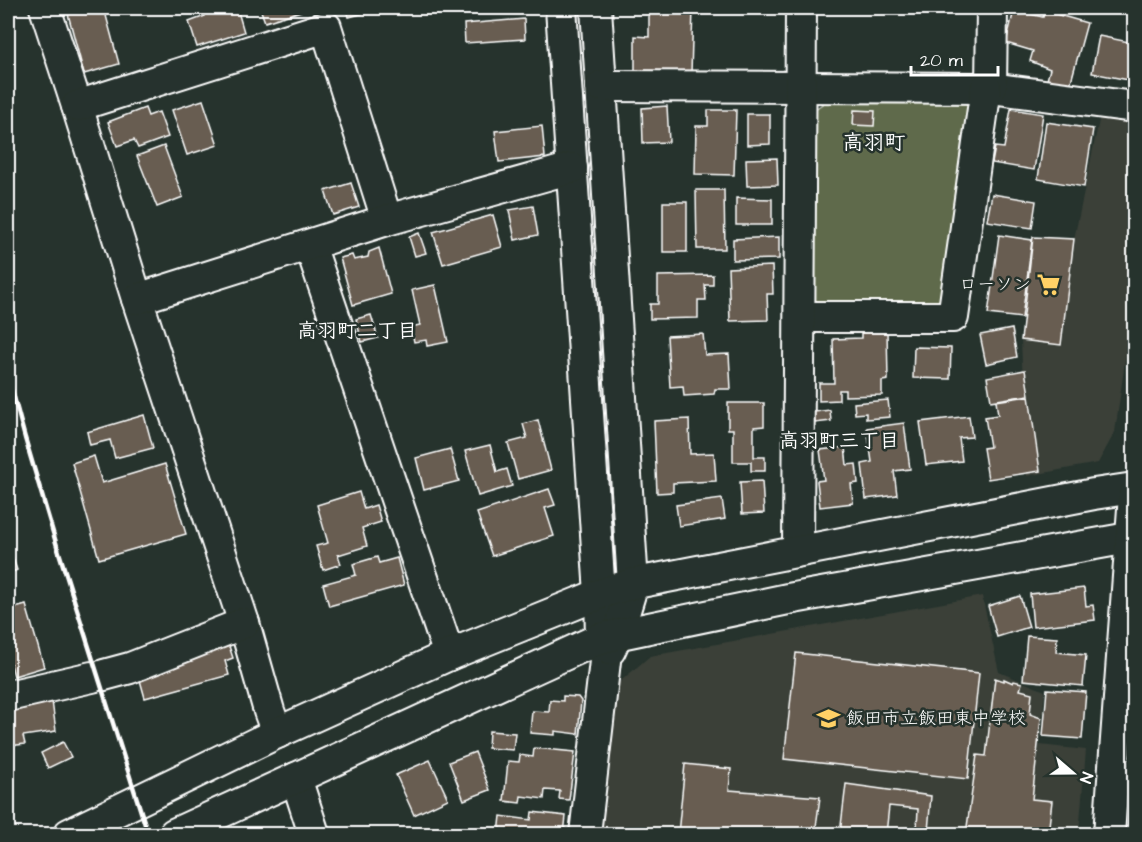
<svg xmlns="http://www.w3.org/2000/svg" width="1142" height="842" font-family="'Architects Daughter','Klee One',sans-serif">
<rect width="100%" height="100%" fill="#26332d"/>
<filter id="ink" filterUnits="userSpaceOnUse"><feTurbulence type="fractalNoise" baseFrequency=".0167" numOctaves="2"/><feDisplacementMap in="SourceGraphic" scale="12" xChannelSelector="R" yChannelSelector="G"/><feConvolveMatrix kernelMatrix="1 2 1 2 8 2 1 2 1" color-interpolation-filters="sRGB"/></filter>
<g filter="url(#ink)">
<!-- built -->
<g fill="#3a4038">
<path d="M1100,116L1134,122V298L1115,432L1098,463L1027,476L1021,340L1033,237L1074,239Z"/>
<path d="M982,596L999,672L1045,691L1040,745L1086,750L1079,834H599L616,685L650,656Z"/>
</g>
<!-- green -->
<path fill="#5e6a4b" stroke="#aeb4a5" stroke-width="1.5" d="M827,101H972L942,308H815L809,300L811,112Z"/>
<!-- building -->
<g fill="#675d51" stroke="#fff" stroke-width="1.5">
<path d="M90,8H104L119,64L84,74L68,14Z"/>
<path d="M203,8H237L244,32L197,47L189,22L205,16Z"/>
<path d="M260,8H300L301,11L265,22Z"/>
<path d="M346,8H371L372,11L349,17Z"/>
<path d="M649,8H693L691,73L635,71V36L649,37Z"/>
<path d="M1014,10L1043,17L1045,11L1087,23L1070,85L1047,80L1050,69L1030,61L1033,51L1006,43Z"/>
<path d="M524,19L525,39L465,43L464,24Z"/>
<path d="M1099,36L1134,43V81L1092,73Z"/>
<path d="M203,100L218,145L187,155L172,110Z"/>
<path d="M667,106L669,142L643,143L642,108Z"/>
<path d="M145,108L148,116L159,112L168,137L138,148L134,140L117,146L108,122Z"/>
<path d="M1011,109L1043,114L1034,170L992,163L995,147L1004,148Z"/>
<path d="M708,110H736L734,175L695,174L696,126H708Z"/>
<path d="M854,110L875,111L874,126L853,125Z"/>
<path d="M747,114H770V144L747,145Z"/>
<path d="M1046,122L1093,129L1084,187L1038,179Z"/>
<path d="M542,126L545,157L499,162L495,131Z"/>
<path d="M164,146L183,197L157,207L137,156Z"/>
<path d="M777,158L778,185L747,186L746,159Z"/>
<path d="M351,183L359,207L333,215L325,191Z"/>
<path d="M696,190H724L725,249H697Z"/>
<path d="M992,194L1036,201L1032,228L987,221Z"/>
<path d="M736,198L772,199V225H736Z"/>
<rect x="663" y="202" width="24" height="50"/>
<path d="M533,206L538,235L515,240L509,210Z"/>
<path d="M493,215L502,247L443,264L433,232Z"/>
<path d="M419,233L426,253L415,256L409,237Z"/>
<path d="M999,235L1032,240L1022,318L988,314Z"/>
<path d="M779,237V259L733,260V239Z"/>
<path d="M1033,237L1074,239L1061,345L1021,340Z"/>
<path d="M379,248L391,294L353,305L340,258L352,255L354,260L368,257L369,252Z"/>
<path d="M772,266L773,294H767L768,320L730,321L728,268Z"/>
<path d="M713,275V285H705L706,300H698V318L650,319V304H658V276Z"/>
<path d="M435,285L448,342L427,346L426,340L414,342L411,327L420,325L412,290Z"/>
<path d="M371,315L378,338L362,342L356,319Z"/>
<path d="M1012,329L1017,357L986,364L980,335Z"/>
<path d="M861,331H887L888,380L882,381V395L845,396V390H839V400L819,401V383H834L833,339L861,338Z"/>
<path d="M703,334L705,355L729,354L731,389H715L714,394L684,396L683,386L670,387L667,336Z"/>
<path d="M914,347L951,348L950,379L913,378Z"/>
<path d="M1025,370L1029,395L991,401L987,377Z"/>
<path d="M1029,396L1040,471L988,479L983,448L990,447L985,417L998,415L996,401Z"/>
<path d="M888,400L890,417L866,419V413L855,414L854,403Z"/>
<path d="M728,403H764V426L754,427V457H765V471H751V462H733V429H728Z"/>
<path d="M830,410L831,421L815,423L814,412Z"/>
<path d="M144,415L153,448L115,458L110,440L90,445L87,432Z"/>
<path d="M969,416L972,437L959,438L962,461L926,465L920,422Z"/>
<path d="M689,419L690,454L714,453L716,481L673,483V492L657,493L654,421Z"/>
<path d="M538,420L551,470L518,479L508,443L527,438L523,424Z"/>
<path d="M904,423L910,469L894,471L897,495L866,499L862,464L872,462L867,428Z"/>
<path d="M490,445L497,472L507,469L512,486L478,496L465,451Z"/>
<path d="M845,447L847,465L856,464L858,483L851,484L853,503L820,507L817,481L824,480L820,450Z"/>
<path d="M450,449L459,481L424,490L416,458Z"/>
<path d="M94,456L102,483L165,464L186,534L99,559L72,463Z"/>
<path d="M762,481L764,513L742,514L740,482Z"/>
<path d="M549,489L555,505L545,508L554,536L492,556L477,513Z"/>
<path d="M359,492L364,509L376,505L381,522L362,528L367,546L338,555L341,564L323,570L316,546L328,543L317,505Z"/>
<path d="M722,499L725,519L679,526L676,505Z"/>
<path d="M8,544L17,570L8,574Z"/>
<path d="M377,557L379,563L397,558L404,585L329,606L323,584L356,575L353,564Z"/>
<path d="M1084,588L1086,606L1093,605L1095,620L1033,627L1030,594Z"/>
<path d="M1020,596L1029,627L997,637L988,606Z"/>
<path d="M26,605L44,667L14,676L8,653V610Z"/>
<path d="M1027,636L1057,638L1056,652L1086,655L1083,686L1023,680Z"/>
<path d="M229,646L233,658L225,661L229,675L145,698L138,673Z"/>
<path d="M796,653L979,673L968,779L784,759Z"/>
<path d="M995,678L1004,681V679L1013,683L1014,681L1022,683L1020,690L1032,693L1030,714L1041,718L1032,799L1052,801L1048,834L1031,833V834H966L977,755L986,756Z"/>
<path d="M1047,689L1086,692L1082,739L1043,736Z"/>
<path d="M563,696L578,697L581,701L578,734L555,731V735L530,733L532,711L549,712L550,700L563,701Z"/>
<path d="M52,701L56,731L23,736L25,744L9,746L8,731V708Z"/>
<path d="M489,731L515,733L513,750L488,748Z"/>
<path d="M63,742L71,757L48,768L41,753Z"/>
<path d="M534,748L575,752L569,800L559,799L560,791L545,790L544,799L521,796L520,803L504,801L508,761L519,762L520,755L533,757Z"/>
<path d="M475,752L490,790L464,800L449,762Z"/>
<path d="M430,760L448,799L414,815L396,775Z"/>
<path d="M685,764L731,769L729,790L820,797L815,834H678Z"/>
<path d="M846,784L931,796L928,831L917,829L918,809L889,806L886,834H840Z"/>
<path d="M532,812L566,816L564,834H499L501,816L531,820Z"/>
</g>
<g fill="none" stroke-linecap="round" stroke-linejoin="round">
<defs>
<g id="minor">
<path d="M45,8L77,106L137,299L244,623L269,711L277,733"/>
<path d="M561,8L600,594L601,638L605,661L585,834"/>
<path d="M596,8L633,584L619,630L610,650"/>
<path d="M601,86L991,88L1134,107"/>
<path d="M991,88L992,8"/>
<path d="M77,106L326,27L387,220"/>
<path d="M310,245L449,655"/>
<path d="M137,299L387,220L572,168"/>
<path d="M800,317H953L986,88"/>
<path d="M798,551L801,8"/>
<path d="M104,675L130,668L244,623"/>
<path d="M8,696L92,677"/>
<path d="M296,778L314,834"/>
<path d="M69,834L277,733L449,655L600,594L631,584L1094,494L1134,488"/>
<path d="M174,834L601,638L788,599L1134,537"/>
<path d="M1109,834L1134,495"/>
</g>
</defs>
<!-- minor casing -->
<use href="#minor" stroke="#fff" stroke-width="34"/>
<!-- minor -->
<use href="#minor" stroke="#26332d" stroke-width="30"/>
<!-- rail -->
<path stroke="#fff" stroke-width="4.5" d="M8,375L25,438L57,546L148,834"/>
</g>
</g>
<!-- icons -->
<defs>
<symbol id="supermarket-bare" viewBox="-9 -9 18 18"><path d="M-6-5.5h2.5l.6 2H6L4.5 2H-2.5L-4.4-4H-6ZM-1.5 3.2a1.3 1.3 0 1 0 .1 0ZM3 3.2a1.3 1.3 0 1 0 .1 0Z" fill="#ffd166" stroke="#26332d" stroke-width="2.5" paint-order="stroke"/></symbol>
<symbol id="school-bare" viewBox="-9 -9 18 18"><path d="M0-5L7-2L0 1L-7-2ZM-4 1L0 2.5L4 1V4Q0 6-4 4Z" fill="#ffd166" stroke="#26332d" stroke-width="2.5" paint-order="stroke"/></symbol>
</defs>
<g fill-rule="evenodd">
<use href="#supermarket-bare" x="1032" y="268" width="33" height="33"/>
<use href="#school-bare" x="812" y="702" width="33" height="33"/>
</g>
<g text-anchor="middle" stroke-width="5" stroke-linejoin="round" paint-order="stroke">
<!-- poi labels -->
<g font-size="18" fill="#fff" stroke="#26332d" text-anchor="end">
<text x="1031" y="290">ローソン</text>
<text x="846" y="724" text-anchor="start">飯田市立飯田東中学校</text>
</g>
<!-- neighbourhood labels -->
<g font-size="20" font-weight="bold" fill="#fff" stroke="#26332d">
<text x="357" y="337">高羽町二丁目</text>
<text x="839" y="447">高羽町三丁目</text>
</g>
<!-- quarter labels -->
<g font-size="21" font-weight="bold" fill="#fff" stroke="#26332d">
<text x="874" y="149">高羽町</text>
</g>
</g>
<!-- margin -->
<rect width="1142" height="842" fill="none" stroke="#26332d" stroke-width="30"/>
<rect x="15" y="15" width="1112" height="812" fill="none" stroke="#fff" stroke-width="2" filter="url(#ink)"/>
<!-- north arrow -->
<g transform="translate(1073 773) rotate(110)" stroke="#26332d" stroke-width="4.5" paint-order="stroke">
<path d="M0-4.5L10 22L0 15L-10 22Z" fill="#ffffff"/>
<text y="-9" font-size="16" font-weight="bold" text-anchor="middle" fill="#ffffff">N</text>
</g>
<!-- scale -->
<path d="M911 66v9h87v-9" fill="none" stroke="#ffffff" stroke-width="3"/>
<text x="920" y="66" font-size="18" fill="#ffffff" stroke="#26332d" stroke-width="4.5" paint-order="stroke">20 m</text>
</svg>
